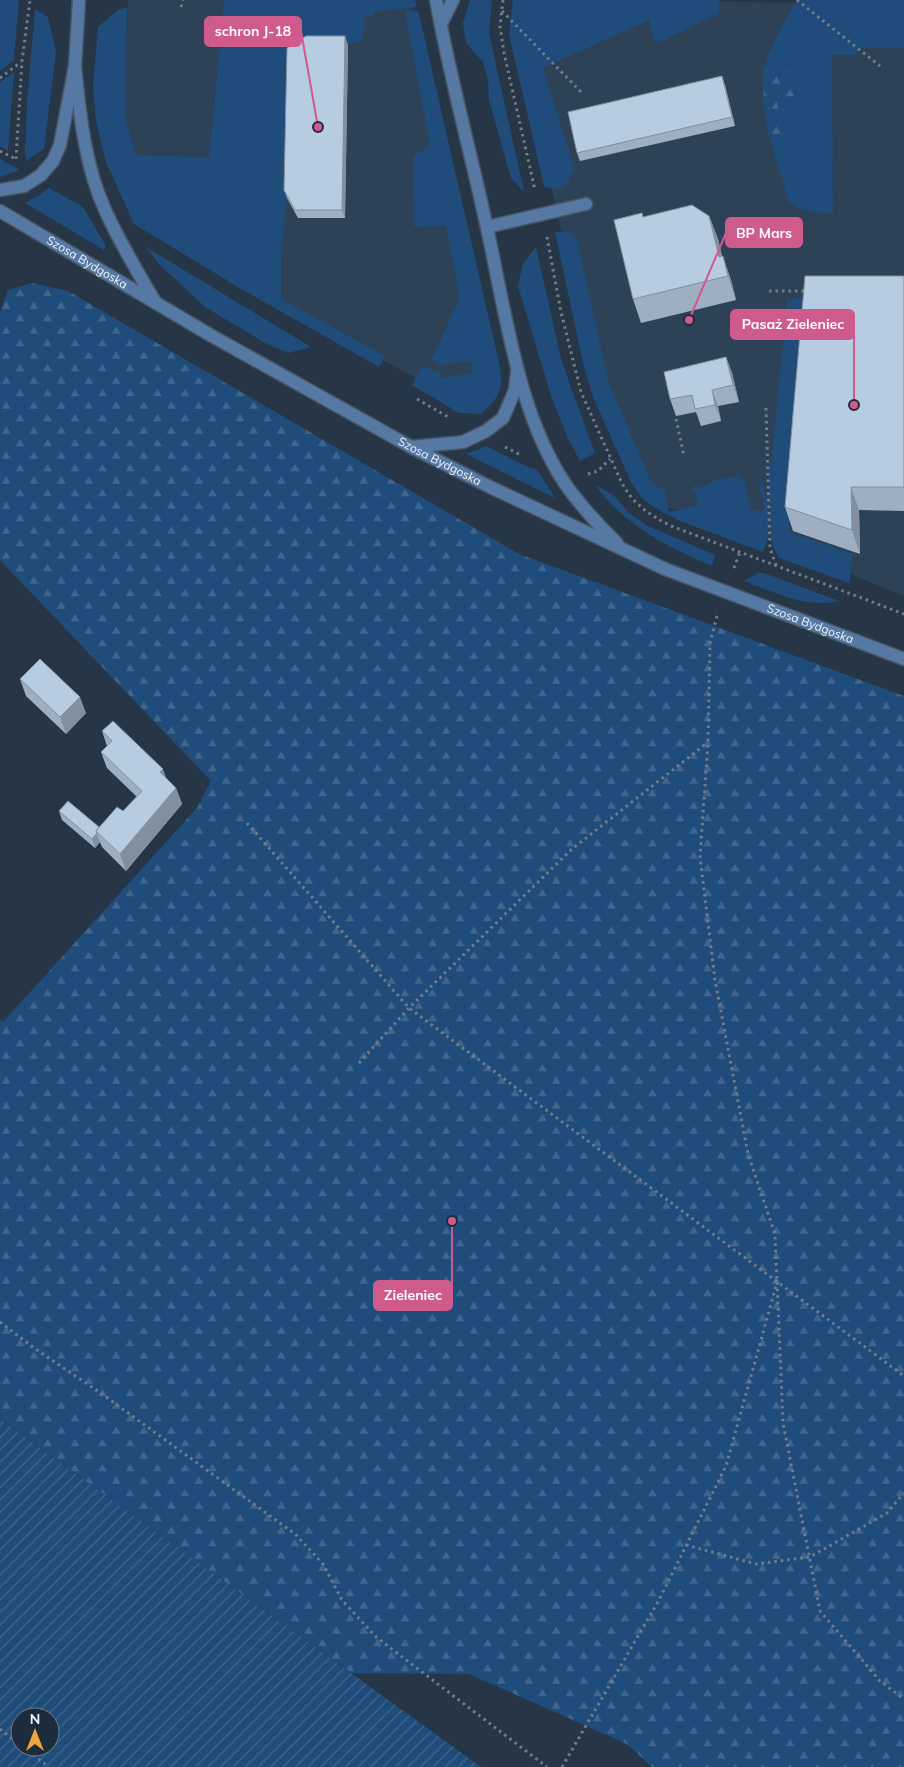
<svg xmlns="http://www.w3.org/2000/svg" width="904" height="1767" font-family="Mulish,sans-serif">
<defs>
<pattern id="forest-firs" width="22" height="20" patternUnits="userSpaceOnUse" patternTransform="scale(1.25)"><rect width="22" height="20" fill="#1f4c7a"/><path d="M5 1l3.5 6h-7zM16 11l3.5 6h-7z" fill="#40668e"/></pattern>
<pattern id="garden-furrows" width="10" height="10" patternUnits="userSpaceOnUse" patternTransform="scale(1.25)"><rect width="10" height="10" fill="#1f4c7a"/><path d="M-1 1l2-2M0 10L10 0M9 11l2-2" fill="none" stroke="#40668e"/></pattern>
</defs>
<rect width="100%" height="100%" fill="#273647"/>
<!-- built -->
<g fill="#2e4257">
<path d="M128,0H224L209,157L136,155L125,116Z"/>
<path d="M234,0H410L480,412L211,268Z"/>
<path d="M576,1L904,3V596L775,543L661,505L598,382L521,62Z"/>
</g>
<!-- green -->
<g fill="#1f4c7a">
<path d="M0,0H19L14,60L0,71Z"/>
<path d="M224,0H415L417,7L373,12L374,16H365L363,40L348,45L309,44L290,56L287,198L281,254V299L385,356L379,367L243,290L134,224L106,162L96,121L93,87L98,27L118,10L127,7L125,116L136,155L209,157Z"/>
<path d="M470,0H492L489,33L524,192L511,178L489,100L488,80L483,62L466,43L463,23Z"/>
<path d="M513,0H720L718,14L662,41H654L649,20L543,68L574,168L566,187L552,189L544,186L509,34Z"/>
<path d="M797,0H904V48H858L857,55H832L833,213C814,213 805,212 789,202C778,163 754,102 766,62C772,41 786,20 797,0Z"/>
<path d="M35,9L48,17L56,51L44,149L26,161L25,151L27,103Z"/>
<path d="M405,10L417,11L419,14L500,367C503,393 499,397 481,414L459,413L412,385L422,366L441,373L442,378L473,373L471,361L440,365L431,360L460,298L446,226L414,227L413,156L430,146Z"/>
<path d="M14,72L8,151L0,146V82Z"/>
<path d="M0,159L20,170L0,177Z"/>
<path d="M49,188L83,207L106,246L104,250L25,203L39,195Z"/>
<path d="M555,232H569L577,240L608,381L651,482L658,488L665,490L669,512L698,505L695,490H692V487L695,486L702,488L715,480L739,476L744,480L751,511L765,510L758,477C768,486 769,522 768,536C767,541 765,547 763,552L680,521L661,511L649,504L641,497L631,482L593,397L583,363Z"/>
<path d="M146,247L311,347L288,353L267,344L205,307L160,265Z"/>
<path d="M536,247L560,354L569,382L595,453L580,461L567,436L552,399L518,286L523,264Z"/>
<path d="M808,298L789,532L853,554L849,583L779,558L774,549L771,535L769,465L772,458L787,299Z"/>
<path d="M486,446L523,465L537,470L555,498L466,454Z"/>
<path d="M595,485L615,496L628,512L648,526L715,555L712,566C667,547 625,525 595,485Z"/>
<path d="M758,573H764L839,601C806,609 774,592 744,581Z"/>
</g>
<!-- forest -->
<g fill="url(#forest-firs)">
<path d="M784,65L789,74L796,80V99L777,104L790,138L784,143L773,146C766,120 762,98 764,71Z"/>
<path d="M33,283L68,291L519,554L904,696V1767H652L627,1744L469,1674L351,1673L0,1419V1020L3,1022L197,808L211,781L0,560V313L8,290Z"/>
</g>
<!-- garden -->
<path fill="url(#garden-furrows)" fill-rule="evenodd" d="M0,1419L481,1767H0ZM20,1717H50V1747H20Z"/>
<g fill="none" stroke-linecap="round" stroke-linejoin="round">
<defs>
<g id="minor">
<path d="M436,0C449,73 469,146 485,219C505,305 517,420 571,492C585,510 600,527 617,543"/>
<path d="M441,24L453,0"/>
<path d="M75,66C80,116 85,167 106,212C120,243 137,271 154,300"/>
<path d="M0,190L24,186L41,175L53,161L60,145L75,66L79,0"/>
<path id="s1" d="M0,211L212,336L411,447L490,487L665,569L904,659"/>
<path d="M487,227L586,204"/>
<path d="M411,447L463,442L486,431L503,418L515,390L517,372"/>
</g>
</defs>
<!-- minor casing -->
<use href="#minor" stroke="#475464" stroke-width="15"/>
<!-- path -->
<g stroke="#717d8b" stroke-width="3" stroke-dasharray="2.5 4" stroke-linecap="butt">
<path d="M503,0L500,26L504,53L535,190"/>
<path d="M797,0L880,66"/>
<path d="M181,7L183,0"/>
<path d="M502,11L582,93"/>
<path d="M0,78L21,62"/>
<path d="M0,151L16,159"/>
<path d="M16,159L22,61L30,0"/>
<path d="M547,237L561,312L581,392L620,479C631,503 648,514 671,526L904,614"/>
<path d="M769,291H806"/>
<path d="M417,399L448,417"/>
<path d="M766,408L770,548L776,565"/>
<path d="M676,419L684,456"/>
<path d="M505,447L519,454"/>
<path d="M588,474L598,471L610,459"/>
<path d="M734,568L740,552"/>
<path d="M717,616L710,643L708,743L700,857L715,980L748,1154L775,1234L783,1423L820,1611L880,1681L904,1699"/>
<path d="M247,823L409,1008L904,1376"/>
<path d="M359,1063L409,1008L572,849L707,743"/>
<path d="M0,1322L34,1348L102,1394L295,1534L323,1564L342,1600L376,1637L547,1767"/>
<path d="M686,1545L756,1564L810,1557L887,1513L904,1493"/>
<path d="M0,1729L20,1745"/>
<path d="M23,1747L49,1767"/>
<path d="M562,1767L659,1600L726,1466L776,1286"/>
</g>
<!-- minor -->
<use href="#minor" stroke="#5579a2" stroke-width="12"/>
</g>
<!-- wall -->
<g fill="#9eafc2">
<path d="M348,45L345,218H298L287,198L284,190Z"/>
<path d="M725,85L735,126L580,161L577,153Z"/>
<path d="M709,216L718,239L722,256L731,280L736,300L641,323L633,299L644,217Z"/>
<path d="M904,276V511L859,510L860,554L793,531L785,507Z"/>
<path d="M726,357L732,373L739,402L718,406L721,421L701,426L696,412L676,416L670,399Z"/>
<path d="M20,679L86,713L66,734L26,696Z"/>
<path d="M102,731L166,778L176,788L182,804L126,871L102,847L100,842L95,848L62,820L59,811L99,827L123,811L137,797L107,768L101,752L107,746Z"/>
</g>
<!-- shaded-wall -->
<g fill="#818f9e">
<path d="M345,36L348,45L345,218L342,210Z"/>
<path d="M722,76L725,85L735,126L732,117Z"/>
<path d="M709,216L718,239L727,277L719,257Z"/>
<path d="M723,256L731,280L736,300L728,276Z"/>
<path d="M726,357L732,373L739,402L733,385Z"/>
<path d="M712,390L718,406L721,421L715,405Z"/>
<path d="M851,487L859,510L860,554L852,530Z"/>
<path d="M80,697L86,713L66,734L60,717Z"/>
<path d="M163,769L169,786L160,772Z"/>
<path d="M176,788L182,804L126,871L120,854Z"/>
<path d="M97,833L100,842L95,848L92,839Z"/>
</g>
<!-- building -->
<g fill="#b8cce1" stroke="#818f9e">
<path d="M306,36H345L342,210H295L284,190L287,48Z"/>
<path d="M722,76L732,117L577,153L568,112Z"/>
<path d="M692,205L709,216L719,257L723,256L728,276L633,299L614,220L642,213L643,217Z"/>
<path d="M805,276H904V487H851L852,530L785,507Z"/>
<path d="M726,357L733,385L712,390L715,405L695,409L692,395L670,399L664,372Z"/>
<path d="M40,659L80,697L60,717L20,679Z"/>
<path d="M113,721L163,769L160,772L176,788L120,854L96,831L117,807L123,811L142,791L101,752L112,741L102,731Z"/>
<path d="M68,801L99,827L96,831L97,833L92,839L59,811Z"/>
</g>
<g text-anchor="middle" stroke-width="5" stroke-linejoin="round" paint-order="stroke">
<!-- street labels -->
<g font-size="12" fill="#ecf4fd" stroke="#1d2c3d">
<text dy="4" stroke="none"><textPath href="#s1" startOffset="101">Szosa Bydgoska</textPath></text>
<text dy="4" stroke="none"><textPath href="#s1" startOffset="506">Szosa Bydgoska</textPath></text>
<text dy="4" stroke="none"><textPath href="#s1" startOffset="911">Szosa Bydgoska</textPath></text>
</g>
</g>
<!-- callouts -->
<path fill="none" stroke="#cf5a8c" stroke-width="2" d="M318 127L301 31M689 320L726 233M854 405L854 324M452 1221L452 1296"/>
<g fill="#cf5a8c" stroke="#1d2c3d" stroke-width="2">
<circle cx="318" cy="127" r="5"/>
<circle cx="689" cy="320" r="5"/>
<circle cx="854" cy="405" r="5"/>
<circle cx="452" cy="1221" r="5"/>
</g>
<g fill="#cf5a8c" stroke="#cf5a8c" stroke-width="2">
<rect x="205" y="17" width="96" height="29" rx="5"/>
<rect x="726" y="218" width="76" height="29" rx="5"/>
<rect x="731" y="310" width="123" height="29" rx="5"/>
<rect x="374" y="1281" width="78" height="29" rx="5"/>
</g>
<g font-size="14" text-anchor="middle" font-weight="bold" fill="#fff">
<text x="253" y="36">schron J-18</text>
<text x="764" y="238">BP Mars</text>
<text x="793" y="329">Pasaż Zieleniec</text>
<text x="413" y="1300">Zieleniec</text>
</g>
<!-- north arrow -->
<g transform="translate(35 1732)"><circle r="24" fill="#1d2c3d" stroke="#707c8a"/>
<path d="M0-4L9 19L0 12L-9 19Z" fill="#f0a63e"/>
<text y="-8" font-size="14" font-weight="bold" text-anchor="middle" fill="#ecf4fd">N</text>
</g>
</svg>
